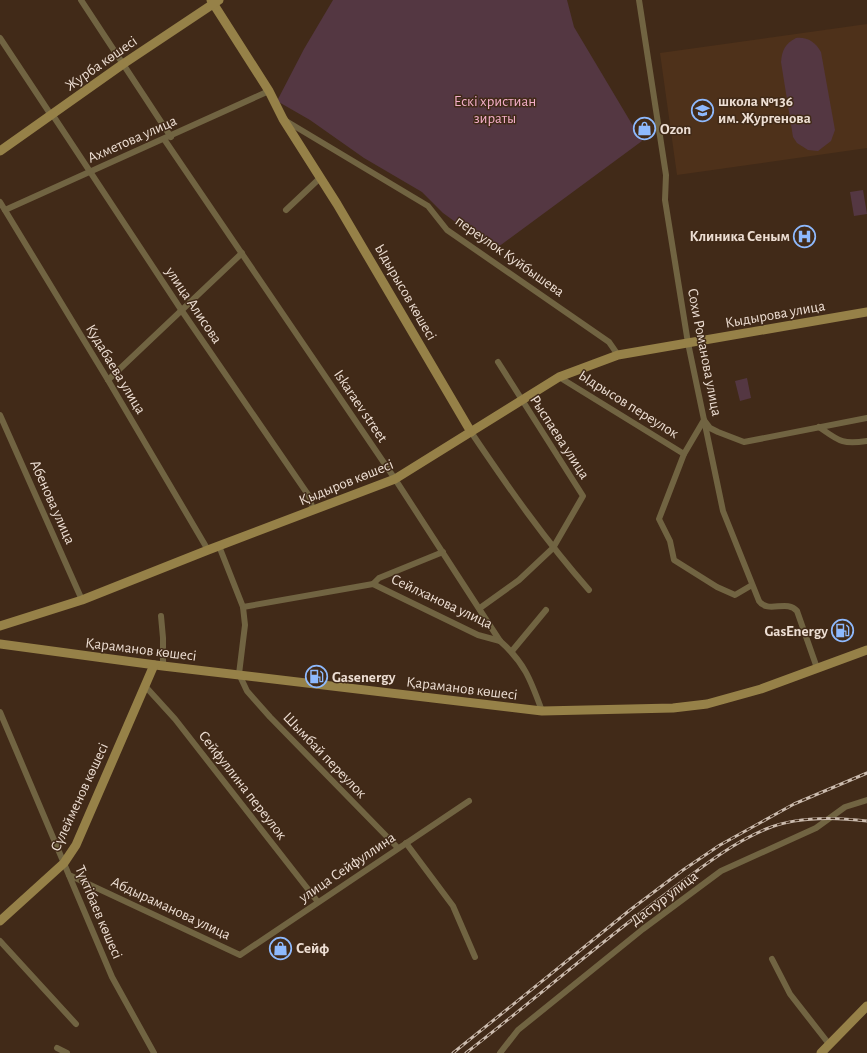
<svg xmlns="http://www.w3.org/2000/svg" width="867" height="1053" font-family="'Alegreya Sans',sans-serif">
<rect width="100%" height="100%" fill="#412a18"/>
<!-- built -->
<path fill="#4e311a" d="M867,24V148L677,175L660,53Z"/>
<!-- green -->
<g fill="#543742">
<path d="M333,0H567L574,27L642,141L494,250L443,213L422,192L364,158L310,120L277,101L304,49Z"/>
<path d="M796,38C808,37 815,42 821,52L835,130L831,141L818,151L808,150L797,143L793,137L781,62C782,50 785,44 796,38Z"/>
<path d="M863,190L867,214L854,216L850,192Z"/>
<path d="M747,378L751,398L740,401L735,381Z"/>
</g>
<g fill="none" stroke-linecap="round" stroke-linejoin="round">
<!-- street -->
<g stroke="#716442" stroke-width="6">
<path d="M81,0L171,137"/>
<path d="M639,0L666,175L665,200L688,343L723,511L759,601C768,614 787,599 797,611L817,668"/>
<path d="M0,38L51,115"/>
<path d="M52,114L182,311L309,496L313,510"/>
<path d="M286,121L428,206L447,230L609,342L618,355"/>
<path d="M164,139L395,479L500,641C525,663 531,681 542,711"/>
<path d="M0,202L108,380L208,550"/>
<path d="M5,210L269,91"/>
<path d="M286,210L320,178"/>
<path d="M559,377L684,454"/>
<path d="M108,380L242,253"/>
<path d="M0,415L82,600"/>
<path d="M819,427C839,441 842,445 867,441"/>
<path d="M471,432C508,487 545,540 589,590"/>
<path d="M219,546L243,607L245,625L239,674L247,691L270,717L398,848"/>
<path d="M373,584L478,635L500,641"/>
<path d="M752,585L735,595L717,587L674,560L670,541L659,519L684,454L704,420L710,428L718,432L744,442L867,418"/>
<path d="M243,607L373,584L379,578L443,552"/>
<path d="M480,608L519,580L553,548L583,496L498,362"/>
<path d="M161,616L163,638V666"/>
<path d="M512,651L546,610"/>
<path d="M145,686L175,719L318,902"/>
<path d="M0,712L112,977L154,1053"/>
<path d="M406,843L453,906L475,957"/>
<path d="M69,875L240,955L469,801"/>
<path d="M0,941L76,1024"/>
<path d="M772,959L790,994L829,1044"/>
<path d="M57,1048L67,1053"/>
<path d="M500,1053L518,1030L643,929L721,871L816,828L845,807L867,800"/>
</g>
<!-- secondary -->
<g stroke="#968148" stroke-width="9">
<path d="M211,0L269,91L283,119L337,204L471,432"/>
<path d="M0,151L123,64L219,0"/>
<path d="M0,626L82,600L208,550L395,479L559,377L618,355L867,312"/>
<path d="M0,644L163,666L542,711L673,708L707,704L761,689L867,650"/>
<path d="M0,921L64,863L76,845L154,665"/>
<path d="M821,1053L867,1006"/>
</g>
<defs>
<g id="rail">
<path d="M453,1053L630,910L683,870L720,845L794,804L867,773"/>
<path d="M466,1053C534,1000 598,944 667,893C698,870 730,844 766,829C797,816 834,817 867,821"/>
</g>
</defs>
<!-- rail casing -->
<use href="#rail" stroke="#cbbbae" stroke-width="3"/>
<!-- rail -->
<use href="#rail" stroke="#412a18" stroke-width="1.5" stroke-dasharray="4.5" stroke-linecap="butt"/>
</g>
<!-- icons -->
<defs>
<symbol id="school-ring" viewBox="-11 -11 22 22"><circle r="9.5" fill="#412a18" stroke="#8eb9fd" stroke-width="1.5"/><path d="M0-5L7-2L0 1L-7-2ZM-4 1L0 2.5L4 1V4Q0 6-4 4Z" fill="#8eb9fd"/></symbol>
<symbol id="shop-ring" viewBox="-11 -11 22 22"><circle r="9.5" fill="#412a18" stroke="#8eb9fd" stroke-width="1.5"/><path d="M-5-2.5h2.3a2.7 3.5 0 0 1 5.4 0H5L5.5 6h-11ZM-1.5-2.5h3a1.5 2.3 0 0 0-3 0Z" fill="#8eb9fd"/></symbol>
<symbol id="hospital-ring" viewBox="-11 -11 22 22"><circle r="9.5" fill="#412a18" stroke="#8eb9fd" stroke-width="1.5"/><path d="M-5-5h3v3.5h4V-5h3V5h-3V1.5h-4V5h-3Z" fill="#8eb9fd"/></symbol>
<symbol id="fuel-ring" viewBox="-11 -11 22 22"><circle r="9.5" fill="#412a18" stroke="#8eb9fd" stroke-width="1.5"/><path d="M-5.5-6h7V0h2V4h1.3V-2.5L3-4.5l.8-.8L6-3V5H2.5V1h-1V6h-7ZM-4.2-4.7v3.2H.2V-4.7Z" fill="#8eb9fd"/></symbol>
</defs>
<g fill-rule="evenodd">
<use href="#school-ring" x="690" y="98" width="25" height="25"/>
<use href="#shop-ring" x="632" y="116" width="25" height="25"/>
<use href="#hospital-ring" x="792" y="224" width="25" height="25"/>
<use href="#fuel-ring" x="830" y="618" width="25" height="25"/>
<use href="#fuel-ring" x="304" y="664" width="25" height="25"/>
<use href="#shop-ring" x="268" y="936" width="25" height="25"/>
</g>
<g text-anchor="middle" stroke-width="3" stroke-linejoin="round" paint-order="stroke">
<!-- street labels -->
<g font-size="15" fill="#edded3" stroke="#412a18">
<text transform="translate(101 63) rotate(-35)" y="5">Журба көшесі</text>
<text transform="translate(132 139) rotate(-24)" y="5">Ахметова улица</text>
<text transform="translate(510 256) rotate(35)" y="5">переулок Куйбышева</text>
<text transform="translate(406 292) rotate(60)" y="5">Ыдырысов көшесі</text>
<text transform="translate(194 305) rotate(56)" y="5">улица Алисова</text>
<text transform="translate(775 314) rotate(-10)" y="5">Кыдырова улица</text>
<text transform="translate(705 352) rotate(79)" y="5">Сохи Романова улица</text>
<text transform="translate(116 369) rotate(59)" y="5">Кудабаева улица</text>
<text transform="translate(629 404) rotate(32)" y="5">Ыдрысов переулок</text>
<text transform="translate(361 406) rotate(56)" y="5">Iskaraev street</text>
<text transform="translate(560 437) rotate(57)" y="5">Рыспаева улица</text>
<text transform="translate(346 482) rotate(-22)" y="5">Қыдыров көшесі</text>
<text transform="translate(53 502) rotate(66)" y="5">Абенова улица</text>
<text transform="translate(442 601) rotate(25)" y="5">Сейлханова улица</text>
<text transform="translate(141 649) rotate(7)" y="5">Қараманов көшесі</text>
<text transform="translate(462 688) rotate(7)" y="5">Қараманов көшесі</text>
<text transform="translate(325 755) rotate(46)" y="5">Шымбай переулок</text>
<text transform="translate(243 785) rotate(52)" y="5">Сейфуллина переулок</text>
<text transform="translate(79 797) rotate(-65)" y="5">Сүлейменов көшесі</text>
<text transform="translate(347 867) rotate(-34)" y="5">улица Сейфуллина</text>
<text transform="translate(664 898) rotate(-37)" y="5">Дастур улица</text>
<text transform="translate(171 908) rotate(25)" y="5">Абдыраманова улица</text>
<text transform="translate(99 912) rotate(67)" y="5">Түктібаев көшесі</text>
</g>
<!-- park labels -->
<g font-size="15" fill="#f2adc7" stroke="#412a18">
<text x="495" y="106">Ескі христиан<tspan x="495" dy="17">зираты</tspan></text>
</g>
<!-- poi labels -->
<g font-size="15" font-weight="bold" fill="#edded3" stroke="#412a18" text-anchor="start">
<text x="718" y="106">школа №136<tspan x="718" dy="17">им. Жургенова</tspan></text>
<text x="660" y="134">Ozon</text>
<text x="790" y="241" text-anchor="end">Клиника Сеным</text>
<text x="828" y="636" text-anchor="end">GasEnergy</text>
<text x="332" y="682">Gasenergy</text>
<text x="296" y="953">Сейф</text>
</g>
</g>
</svg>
